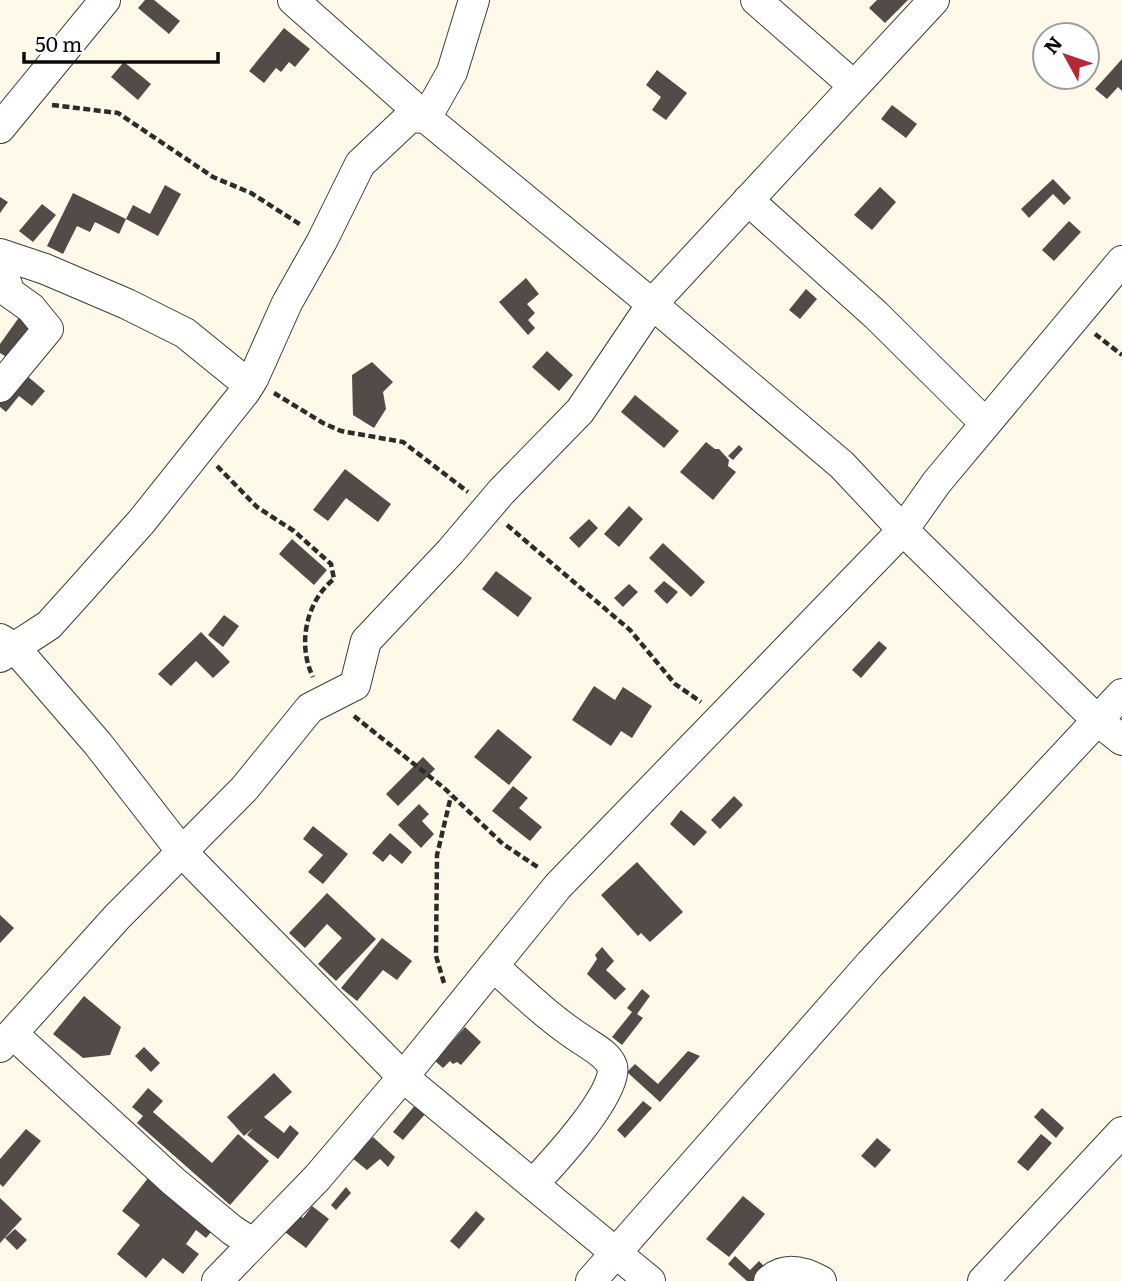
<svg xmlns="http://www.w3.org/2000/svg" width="1122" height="1281" font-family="Literata,serif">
<rect width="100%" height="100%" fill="#fef9e8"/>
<!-- building -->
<g fill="#524b47">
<path d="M145,0H154L180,21L169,34L138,8Z"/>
<path d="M877,0H908L885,23L869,8Z"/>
<path d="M284,28L310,49L295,67L289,62L281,72L276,68L264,83L249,71Z"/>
<path d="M1122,59V91L1118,87L1107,99L1095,89Z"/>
<path d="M124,62L151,84L138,100L111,77Z"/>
<path d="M657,70L687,93L666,120L652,110L661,97L646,85Z"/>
<path d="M892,105L917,124L906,138L881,119Z"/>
<path d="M1053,179L1071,198L1064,205L1053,194L1029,218L1021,209Z"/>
<path d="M165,185L181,194L158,236L126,219L133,205L150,214Z"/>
<path d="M880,187L896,202L872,230L854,215Z"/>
<path d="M73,193L126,219L119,234L95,222L90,232L77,226L63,254L47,246Z"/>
<path d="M0,197L8,202L0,213Z"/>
<path d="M42,204L56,215L33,242L19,231Z"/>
<path d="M1069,221L1081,232L1054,261L1042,250Z"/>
<path d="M526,278L539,294L527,304L535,313L528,320L535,328L528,335L499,302Z"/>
<path d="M806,289L817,299L800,319L789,310Z"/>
<path d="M20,316L34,326L11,360L0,353V344Z"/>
<path d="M547,351L573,375L559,391L532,367Z"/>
<path d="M372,362L393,382L383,392L386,409L374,428L353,415L352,375Z"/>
<path d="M20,370L45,391L32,406L19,396L6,412L0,407V394Z"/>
<path d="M635,395L679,431L664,448L621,412Z"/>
<path d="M706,442L715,449H719L729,460L728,466L736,472L713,500L680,472Z"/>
<path d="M739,445L743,449L733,460L728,456Z"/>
<path d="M345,469L391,504L378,522L346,498L328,521L313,510Z"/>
<path d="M629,506L643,519L619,547L604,534Z"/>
<path d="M589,519L598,528L579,548L569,538Z"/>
<path d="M292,539L327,570L314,585L279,554Z"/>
<path d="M663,543L705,582L691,597L649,558Z"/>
<path d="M496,571L532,598L518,617L482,589Z"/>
<path d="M664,581L678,592L667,604L654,591Z"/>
<path d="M629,584L638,592L623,607L614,598Z"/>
<path d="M224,615L239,626L223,647L208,635Z"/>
<path d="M201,632L230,662L213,678L196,661L171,686L158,674Z"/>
<path d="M879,641L887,648L861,678L852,670Z"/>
<path d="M594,686L615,700L623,687L652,706L632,738L621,731L611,746L572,720Z"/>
<path d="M498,729L532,757L509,785L474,757Z"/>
<path d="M423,757L435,769L398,806L386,794Z"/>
<path d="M513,786L528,798L519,808L542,827L530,841L492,811Z"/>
<path d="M734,796L743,805L720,829L711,820Z"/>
<path d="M419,804L429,814L422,821L434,834L421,848L398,825Z"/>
<path d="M681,810L707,832L694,846L670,824Z"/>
<path d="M313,826L348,854L323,884L308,872L323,855L303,839Z"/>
<path d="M390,833L412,852L402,864L390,854L383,862L372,853Z"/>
<path d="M637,862L683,912L650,942L641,933L638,936L601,895Z"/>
<path d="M327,893L376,939L336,981L318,964L342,938L327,924L305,948L289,933Z"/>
<path d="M0,915L14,928L0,943Z"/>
<path d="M382,938L412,961L397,980L383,970L357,1001L341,988Z"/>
<path d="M602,947L614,961L606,970L626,989L615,1000L587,974L597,959L595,955Z"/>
<path d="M642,989L650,996L637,1014L643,1018L622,1045L612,1037L632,1012L627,1008Z"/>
<path d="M84,996L121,1027L110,1055L83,1058L53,1034Z"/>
<path d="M465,1027L481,1042L461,1065L457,1062L453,1064L450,1061L443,1068L435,1061Z"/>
<path d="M144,1047L160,1063L151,1072L135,1056Z"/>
<path d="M688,1051L700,1056L660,1102L627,1072L635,1064L658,1084Z"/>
<path d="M274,1073L292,1092L264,1117L284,1133L290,1125L299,1133L278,1159L247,1135L253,1128L244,1136L227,1117Z"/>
<path d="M148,1088L163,1101L153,1112L212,1163L238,1134L269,1161L230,1205L137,1123L143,1116L132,1107Z"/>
<path d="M643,1101L652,1108L625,1138L617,1130Z"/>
<path d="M416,1104L426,1113L403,1140L393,1132Z"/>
<path d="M1042,1108L1064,1128L1056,1138L1034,1117Z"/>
<path d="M26,1129L41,1141L3,1187L0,1184V1159Z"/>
<path d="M1041,1134L1052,1143L1028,1171L1017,1162Z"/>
<path d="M373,1137L395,1157L388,1167L380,1159L367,1170L352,1158Z"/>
<path d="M877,1138L891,1150L875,1168L861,1156Z"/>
<path d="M152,1173L217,1225L206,1238L196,1230L186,1244L199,1254L183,1274L163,1258L146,1278L117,1254L140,1225L122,1211Z"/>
<path d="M346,1187L351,1193L336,1210L331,1205Z"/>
<path d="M743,1196L765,1214L729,1257L706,1239Z"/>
<path d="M0,1198L22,1219L0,1243Z"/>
<path d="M312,1206L329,1219L306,1248L281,1229L294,1212L303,1218Z"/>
<path d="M476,1211L485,1219L459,1249L450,1241Z"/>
<path d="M15,1229L27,1240L17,1250L5,1238Z"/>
<path d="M735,1256L750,1270L759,1261L767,1269L757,1281H747L728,1264Z"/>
</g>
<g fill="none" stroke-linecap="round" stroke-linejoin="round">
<defs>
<g id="minor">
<path d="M293,0L426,118L652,304L842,465L903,530L1098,721L1122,740"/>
<path d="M756,0L853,85"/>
<path d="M0,128L105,0"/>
<path d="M748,200L876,315L985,423"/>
<path d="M0,254L45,269L127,304L185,333L249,385"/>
<path d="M0,266L10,293L31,308L48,329L0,387"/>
<path d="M0,639L15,648L98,744L182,852L403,1077L650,1281"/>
<path d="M0,657L49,625L85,585L142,521L244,393L253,379L287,303L322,241L360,164L410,117L426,118L452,72L474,0"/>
<path d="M493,966C522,992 551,1020 584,1041C594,1048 607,1054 612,1066C621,1090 551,1165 533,1184"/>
<path d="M13,1034L173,1181L232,1230L252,1243"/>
<path d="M0,1047L117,917L244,789L310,708L355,685L366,641L450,552L501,492L580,411L652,304L934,0"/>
<path d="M217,1281L317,1178L403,1077L558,886L903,530L937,482L1122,261"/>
<path d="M591,1281L870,964L1122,694"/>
<path d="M769,1281C785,1266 803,1271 821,1281"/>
<path d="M983,1281L1122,1132"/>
</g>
</defs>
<!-- minor casing -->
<use href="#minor" stroke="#3d3d3d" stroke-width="32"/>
<!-- path -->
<g stroke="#2c2c2c" stroke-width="4.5" stroke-dasharray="7 3.5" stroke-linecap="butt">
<path d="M52,105L118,113L213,177L251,193L301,225"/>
<path d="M1095,334L1122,355"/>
<path d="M274,393L323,423L341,431L403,442L468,492"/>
<path d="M217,466L257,507L294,531L331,564L334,579C306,601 297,645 313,677"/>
<path d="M507,525L630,630L675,684L701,702"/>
<path d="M354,716L444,788L503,844L539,868"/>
<path d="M444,983L436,956L437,855L451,796"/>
</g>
<!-- minor -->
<use href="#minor" stroke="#fff" stroke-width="30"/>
</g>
<!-- north arrow -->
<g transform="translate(1066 56) rotate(310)"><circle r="33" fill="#ffffff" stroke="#9d9d9d" stroke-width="2"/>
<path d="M0-5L12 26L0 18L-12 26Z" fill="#b32936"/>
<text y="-10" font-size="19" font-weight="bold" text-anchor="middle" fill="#0a0a0a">N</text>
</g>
<!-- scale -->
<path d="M24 52v10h194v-10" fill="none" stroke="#0a0a0a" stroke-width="3.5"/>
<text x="35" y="52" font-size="21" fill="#0a0a0a" stroke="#ffffff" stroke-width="5" paint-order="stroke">50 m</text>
</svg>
